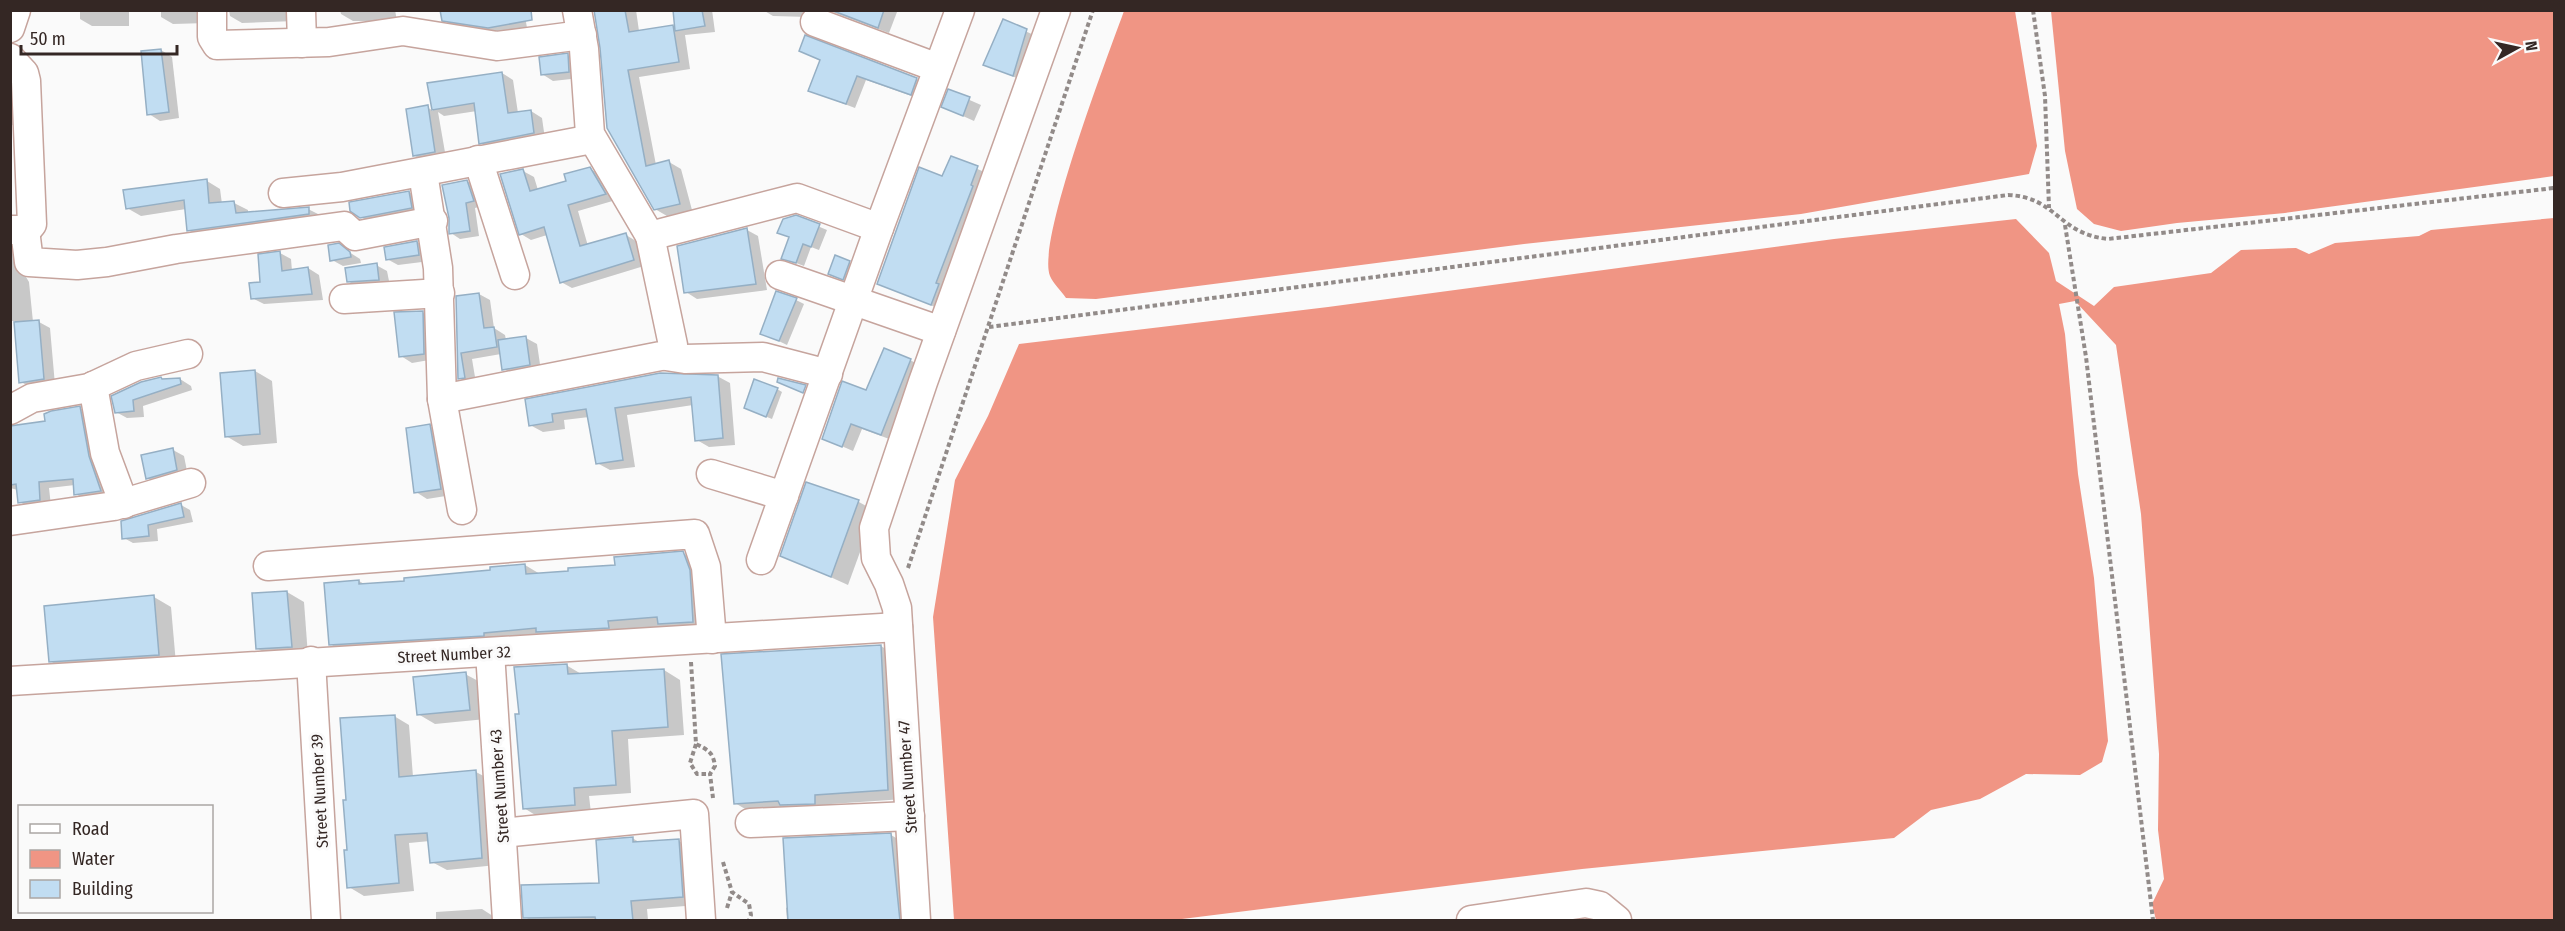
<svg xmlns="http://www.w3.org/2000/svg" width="2565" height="931" font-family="'Fira Sans Condensed',sans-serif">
<rect width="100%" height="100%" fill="#fafafa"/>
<!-- water -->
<g fill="#f09584">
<path d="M1124,11H2015L2037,146L2029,174L1801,214L1524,244L1096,299L1066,298C1061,291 1053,283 1050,276C1036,242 1109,53 1124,11Z"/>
<path d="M2051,11H2554V176L2285,213L2177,223L2121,231L2094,224L2077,209L2065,151Z"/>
<path d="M2554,218V920H2156L2152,904L2164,879L2158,830L2159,754L2141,514L2116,345L2075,301L2059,304L2065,334L2078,474L2094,578L2108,741L2102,762L2080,775L2026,774L1980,799L1931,810L1894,838L1582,869L1174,920H954L933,617L955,480L988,416L1019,344L1328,307L1834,239L2016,219L2049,253L2056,281L2094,306L2114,287L2211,273L2241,250L2296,248L2309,254L2335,243L2419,236L2431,230Z"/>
</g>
<!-- shadow -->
<g fill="#0003">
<path d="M80,10H129V26H92L80,19Z"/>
<path d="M161,10H209L207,23L173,24L161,17Z"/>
<path d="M229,10H298L296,21L242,23L230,16Z"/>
<path d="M340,10H395L397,21H353L341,14Z"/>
<path d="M524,10L527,28L500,32L454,26L443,20Z"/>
<path d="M595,10H636L639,31L672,26L676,29L674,10H712L715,32L685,35L690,69L639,77L656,165L669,162L681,169L692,210L667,216L655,209L602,48Z"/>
<path d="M763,10H809V17L773,16Z"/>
<path d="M827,10H894L897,12L889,33Z"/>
<path d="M1004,21L1038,37L1024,81L985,65Z"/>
<path d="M161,50L172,57L179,118L160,121L149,114Z"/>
<path d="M801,51L917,79L925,84L920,99L866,80L855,108L810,91L821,60Z"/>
<path d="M567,55L579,61L580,78L553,81L542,74Z"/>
<path d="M502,73L513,80L518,113L531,111L542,118L545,139L491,149L480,143L477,111L444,116L438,112L446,158L426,162L415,156L427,107L433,111L429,84Z"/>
<path d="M10,80L12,81L22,125H10Z"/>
<path d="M949,91L981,105L974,121L943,107Z"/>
<path d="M952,158L989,174L942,310L879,283L943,178Z"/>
<path d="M590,169L601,175L616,200L578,211L588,246L626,235L636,241L644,266L572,288L561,282L547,235L531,240L521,234L523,171L534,177L538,190L568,182Z"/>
<path d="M207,181L220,189L222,204L234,203L248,210V213L308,209L322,216L202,238L188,230L186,209L141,216L127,208Z"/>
<path d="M467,181L477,187L483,206L475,208L479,236L460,239L451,233Z"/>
<path d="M409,192L420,199L422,214L372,224L361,217Z"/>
<path d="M796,217L827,230L819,250L811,247L804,266L783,258L790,238L779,232Z"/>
<path d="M747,230L758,236L767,290L697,299L686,292Z"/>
<path d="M417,242L428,249L430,261L398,265L387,259Z"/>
<path d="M338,245L360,259L361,263L343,266L332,260Z"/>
<path d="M10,248L21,254L23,272L29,282L33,322H39L50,328L55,385L32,388L21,382L15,321H10Z"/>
<path d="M280,253L291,259L292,271L308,268L319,275L323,300L264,304L252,298L262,283L259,256Z"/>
<path d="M849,262L860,269L854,285L830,274Z"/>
<path d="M376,265L387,271L390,286L359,288L348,281Z"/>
<path d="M479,294L490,300L494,328L505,335L506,340L526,338L537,344L541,371L515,376L504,369L501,354L472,359L476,383L470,385L459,378L457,297Z"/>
<path d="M796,300L804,304L787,345L762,333Z"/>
<path d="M422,312L433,319L435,359L412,363L401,356Z"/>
<path d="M910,360L921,366L892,440L862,429L853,451L823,438L867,392Z"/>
<path d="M255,371L272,381L277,443L243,446L226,436Z"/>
<path d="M717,376L730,383L735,445L709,447L697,440L693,405L627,415L635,467L610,470L597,463L589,417L564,420L565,429L543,432L530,425L527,401Z"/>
<path d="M180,379L191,386L192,390L143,406L144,417L127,418L116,412L113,397L165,381Z"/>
<path d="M777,389L782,392L772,419L745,408Z"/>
<path d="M80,408L91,414L111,497L87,501L76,494L75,485L49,488L51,506L31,509L20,502L18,490L10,488V428L46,422Z"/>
<path d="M429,426L441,432L452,495L427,499L416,492Z"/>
<path d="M173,450L184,456L188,476L158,485L147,478Z"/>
<path d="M807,484L859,502L875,511L848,585L782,555Z"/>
<path d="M181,505L190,510L193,522L157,529L158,541L133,543L124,538Z"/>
<path d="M683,553L700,563L709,631L347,654L330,644L359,581L366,585L492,572L525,565L540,574L617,566Z"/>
<path d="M287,592L304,602L308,656L275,658L258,649Z"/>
<path d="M154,597L171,607L176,664L67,671L50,661Z"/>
<path d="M881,646L897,656L904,799L831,804L832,813H752L735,803Z"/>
<path d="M566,665L583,675L664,670L680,680L684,735L628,739L631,793L589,796L591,813L540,818L524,808L520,715Z"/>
<path d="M465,674L482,683L486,719L435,724L418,714Z"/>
<path d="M394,716L409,725L413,777L476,772L491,780L497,865L447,870L432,862L430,841L409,843L414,891L364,896L349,887L348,801Z"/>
<path d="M891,835L908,845L916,920H787L786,908Z"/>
<path d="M632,838L641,843L679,841L695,850L698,905L647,909L648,920H530L525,917L600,885Z"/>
<path d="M482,909L499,920H436V912Z"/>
</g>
<!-- building -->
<g fill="#c1ddf2" stroke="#95afc4" stroke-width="1.5">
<path d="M440,10H531L532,20L488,28L442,21Z"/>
<path d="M594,10H625L629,32L673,25L679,62L628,70L646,166L669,160L680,204L654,210L607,128L600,48Z"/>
<path d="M673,10H702L705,26L675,31Z"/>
<path d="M831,10H884L878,28Z"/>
<path d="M1003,19L1027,29L1013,76L983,65Z"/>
<path d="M805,35L917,78L911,95L857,76L846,104L808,91L820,60L799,51Z"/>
<path d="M161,49L169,112L147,115L141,51Z"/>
<path d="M568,53L569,72L541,75L539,57Z"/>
<path d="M502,72L508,113L531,110L534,133L479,144L474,103L432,110L427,83Z"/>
<path d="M948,89L970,97L963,116L941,107Z"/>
<path d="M428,105L435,152L413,156L406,109Z"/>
<path d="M951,156L978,166L971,185L973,186L936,283L939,284L931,305L877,284L919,167L942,176Z"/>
<path d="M590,167L606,194L568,205L580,246L626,233L634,260L560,283L544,227L519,235L500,174L523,169L530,191L566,181L564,174Z"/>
<path d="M207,179L209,203L234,201L236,213L309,207V214L187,231L184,200L126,209L123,190Z"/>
<path d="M467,180L474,201L466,203L470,231L449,234V218L442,185Z"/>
<path d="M409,191L412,208L360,218L350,211L349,202Z"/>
<path d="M796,215L820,224L811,247L803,244L796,263L781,259L789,237L777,233L783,219Z"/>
<path d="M747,228L756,284L684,293L677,246Z"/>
<path d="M417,241L419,255L386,260L384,247Z"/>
<path d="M339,243L350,252L351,257L330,261L328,245Z"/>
<path d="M280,251L282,271L308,267L312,294L251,299L249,283L260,282L258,254Z"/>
<path d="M835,255L850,261L843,280L828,274Z"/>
<path d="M377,263L379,280L347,282L345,268Z"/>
<path d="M776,291L797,298L779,341L760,334Z"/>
<path d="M479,293L484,328L494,327L497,347L461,353L465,378L458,379L456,296Z"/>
<path d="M423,311L424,354L399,357L394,312Z"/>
<path d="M39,320L44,379L19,383L14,322Z"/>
<path d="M526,336L530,365L502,370L498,340Z"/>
<path d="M884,348L911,359L881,435L851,424L842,447L822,439L842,381L866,390Z"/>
<path d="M255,370L260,434L225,437L220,373Z"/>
<path d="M660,373L718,375L723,438L695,441L691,397L615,408L623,460L596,464L586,409L552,414L553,422L529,426L525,399Z"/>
<path d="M161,377L162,379L180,378L181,384L133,400L134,411L115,413L111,396L141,382Z"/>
<path d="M778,378L806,385L803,393L777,382Z"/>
<path d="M754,379L778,388L766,417L744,408Z"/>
<path d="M80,406L89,456L101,491L74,495L73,479L39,482L40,500L18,503L16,484L10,485V426L45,421L44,414L51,411Z"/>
<path d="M430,424L441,489L414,493L406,428Z"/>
<path d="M173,448L177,470L146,479L141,455Z"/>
<path d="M806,482L859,500L831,577L780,556Z"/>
<path d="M181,503L184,517L148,525L149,536L122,539L121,521Z"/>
<path d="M683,551L690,570L693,622L658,624L657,617L608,621L609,628L536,632V628L484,633V636L329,645L324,583L359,580V584L404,581V578L490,570V567L525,564L526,574L568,571V568L615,565L614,557Z"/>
<path d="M287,591L292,647L256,649L252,593Z"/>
<path d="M154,595L159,655L49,662L44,606Z"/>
<path d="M881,645L888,790L815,795V804L780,805L778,801L734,804L721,654Z"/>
<path d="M567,664L568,674L664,669L668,727L612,731L616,785L574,788L575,805L523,809L515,714H519L514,667Z"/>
<path d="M466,672L470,710L417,715L413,677Z"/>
<path d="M395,715L399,777L476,770L482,858L430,863L427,833L395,835L399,883L347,888L344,850H347L343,800H346L340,718Z"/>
<path d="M891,833L900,921H788L783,838Z"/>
<path d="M633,837V842L679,839L683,897L631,901L633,921H596L595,917L523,918L521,885L599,883L596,840Z"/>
</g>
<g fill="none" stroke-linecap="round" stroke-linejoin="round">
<defs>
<g id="minor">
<path d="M212,10V37L217,45L329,42L403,31L497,46L582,35"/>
<path d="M301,10L302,43"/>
<path d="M577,10L584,49L590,134L650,236L797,198L879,228"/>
<path d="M815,22L938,68"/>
<path d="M10,28L16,10"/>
<path d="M10,58L24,73L26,81L32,224L27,230H10"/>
<path d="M478,160L515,275"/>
<path d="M423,173L438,268L442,399L462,510"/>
<path d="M283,193L342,187L592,139"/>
<path d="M25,230L29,262L77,265L107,262L176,249L344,226L355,236L433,221"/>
<path d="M780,275L941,331"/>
<path d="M344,299L440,293"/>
<path d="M666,356L685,359L763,357L828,374"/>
<path d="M93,386L105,453L124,504"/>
<path d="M442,399L671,354L673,345L650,236"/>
<path d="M10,410L32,398L89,388L136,366L188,354"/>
<path d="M711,474L784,496"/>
<path d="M10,521L114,506L191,483"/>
<path d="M761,560L879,228L960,10"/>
<path d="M268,566L695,534L706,567L712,639"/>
<path d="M490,652L507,920"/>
<path d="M311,661L326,920"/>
<path d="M10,681L898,627"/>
<path d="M750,823L910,816"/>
<path d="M502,833L694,814L701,920"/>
<path d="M916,920L897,608L889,584L876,558L874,528L923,382L1056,10"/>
<path d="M1471,920L1586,903L1600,906L1617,920"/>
</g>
</defs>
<!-- minor casing -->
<use href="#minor" stroke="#c6a49d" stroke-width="31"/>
<!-- path -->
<g stroke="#928b89" stroke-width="4" stroke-dasharray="4.5 3" stroke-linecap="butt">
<path d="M2033,10L2045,96L2049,208"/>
<path d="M2065,225L2086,357L2153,920"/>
<path d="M989,327L2008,195C2057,197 2058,234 2108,239L2554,188"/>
<path d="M908,568L1093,10"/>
<path d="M691,662L696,744C708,750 713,752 715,766L710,774L713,798"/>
<path d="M696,744L690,763L697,774H710"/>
<path d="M723,862L732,892L749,904L751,915L749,920"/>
<path d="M727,908L732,892"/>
</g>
<!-- minor -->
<use href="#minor" stroke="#fff" stroke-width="28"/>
</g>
<g text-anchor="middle" stroke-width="6" stroke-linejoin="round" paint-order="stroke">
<!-- street labels -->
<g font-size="16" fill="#342724" stroke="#fafafa">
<text transform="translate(454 654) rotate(-3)" y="6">Street Number 32</text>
<text transform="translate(907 777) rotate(-94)" y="6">Street Number 47</text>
<text transform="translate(499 786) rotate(-94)" y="6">Street Number 43</text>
<text transform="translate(319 791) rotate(-93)" y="6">Street Number 39</text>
</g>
</g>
<!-- border -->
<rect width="2565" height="931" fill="none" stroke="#342724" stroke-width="24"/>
<!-- legend -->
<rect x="18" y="805" width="195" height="108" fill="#fafafa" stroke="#aba6a4" stroke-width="1.5"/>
<rect x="30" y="824" width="30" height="9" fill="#ffffff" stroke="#aba6a4" stroke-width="1.5"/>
<text x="72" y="835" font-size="18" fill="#342724">Road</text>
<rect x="30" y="850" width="30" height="18" fill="#f09584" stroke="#aba6a4" stroke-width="1.5"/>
<text x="72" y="865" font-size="18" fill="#342724">Water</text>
<rect x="30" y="880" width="30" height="18" fill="#c1ddf2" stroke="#aba6a4" stroke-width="1.5"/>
<text x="72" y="895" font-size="18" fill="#342724">Building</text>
<!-- north arrow -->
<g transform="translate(2517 48) rotate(82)" stroke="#fafafa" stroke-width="4.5" paint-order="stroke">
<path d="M0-4.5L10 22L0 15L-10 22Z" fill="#342724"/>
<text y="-9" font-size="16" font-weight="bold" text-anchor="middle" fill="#342724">N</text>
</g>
<!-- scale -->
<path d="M21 45v9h156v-9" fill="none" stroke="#342724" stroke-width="3"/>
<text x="30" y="45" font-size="18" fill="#342724" stroke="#fafafa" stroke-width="4.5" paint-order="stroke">50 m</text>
</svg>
